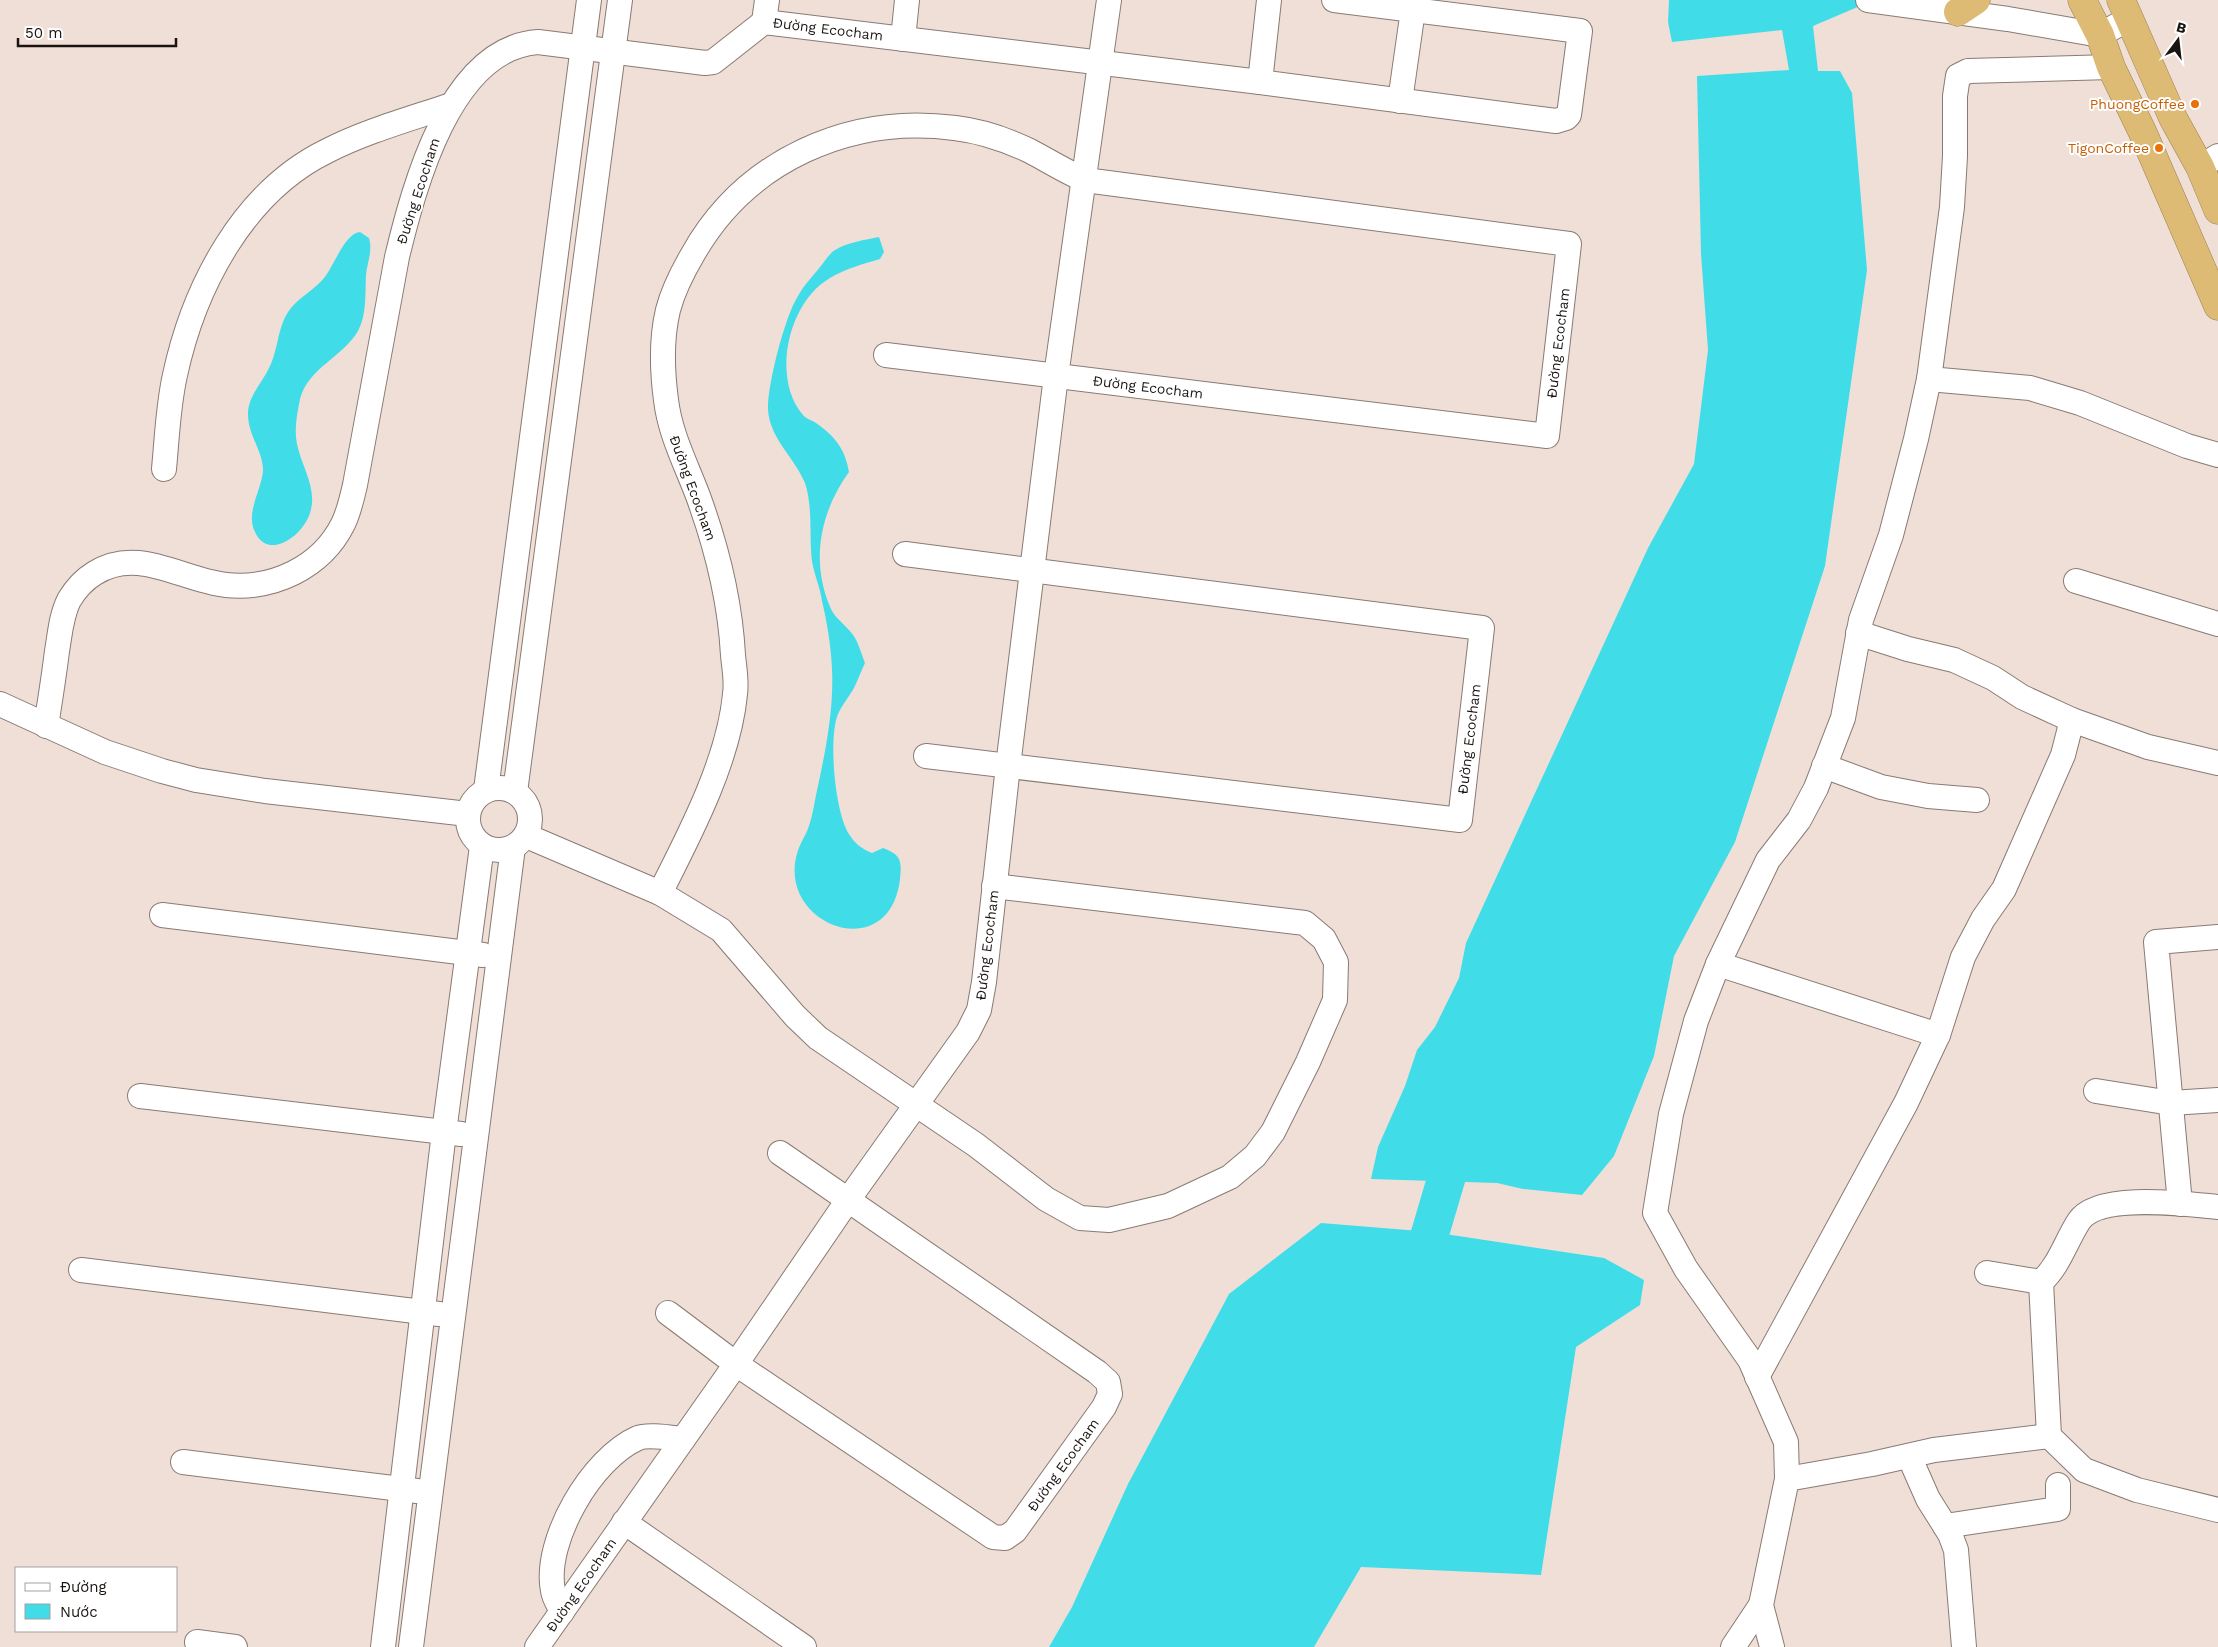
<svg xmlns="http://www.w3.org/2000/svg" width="2218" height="1647" font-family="'Work Sans',sans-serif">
<rect width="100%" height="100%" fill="#f0dfd7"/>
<!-- water -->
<g fill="#40dde9">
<path d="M1669,0H1866L1860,6L1813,26L1818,71H1840L1852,93L1867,270L1825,566L1735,842L1674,956L1654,1056L1614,1156L1582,1195L1523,1189L1497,1183L1371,1179L1378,1147L1405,1086L1417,1050L1435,1027L1459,978L1466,943L1648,548L1694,464L1708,350L1701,254L1697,76L1789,70L1782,30L1672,42L1668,22Z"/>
<path d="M360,232L369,238C373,251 367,263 366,275C365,294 367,314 358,331C343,357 308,368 300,399C297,415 294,429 297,444C302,468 318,489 310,513C303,536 268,561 255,532C245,512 262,490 263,470C263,451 247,434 248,412C249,395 262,383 269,368C279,349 277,325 291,308C301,296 315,289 324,278C334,266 345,233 360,232Z"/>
<path d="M879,237L884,252L880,259C863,264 845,269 830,278C788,302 771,378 803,415C806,419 812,420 816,423C835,436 845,449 849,472C820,512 810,562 831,609C836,620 849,627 855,638C859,645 862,655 865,663C861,671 858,680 854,688C849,697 842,705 838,714C828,738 835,813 849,834C855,844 862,849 872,853L883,848C901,855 902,860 900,879C889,973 761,919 803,839C811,826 813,810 816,795C825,754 834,711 832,669C831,646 827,622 822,601C820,587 814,574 812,561C809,536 813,507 805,483C795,458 770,439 768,410C767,386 785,316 798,296C804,285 813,276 820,267C825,261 830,253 835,250C848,242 865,240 879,237Z"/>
<path d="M1321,1223L1432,1232L1604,1258L1644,1280L1640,1305L1576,1347L1541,1575L1361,1567L1314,1647H1049L1072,1607L1128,1484L1229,1294Z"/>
</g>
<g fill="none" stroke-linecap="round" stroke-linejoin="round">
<!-- stream -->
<path stroke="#40dde9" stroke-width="6" d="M1432,1232L1438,1181"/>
<!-- river -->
<path stroke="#40dde9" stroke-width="38" d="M1416,1281L1460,1132"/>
<defs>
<g id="minor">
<path d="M1868,0L2008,19L2100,35L2130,18"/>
<path d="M764,22L767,0"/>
<path d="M903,39L907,0"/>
<path d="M1260,82L1269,0"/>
<path d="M1400,101L1413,10"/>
<path d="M2200,167L2218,156"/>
<path d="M1929,379L2030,388L2080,403L2187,446L2218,455"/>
<path d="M164,469C167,438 168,406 175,375C194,287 243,192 327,151C366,131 410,119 451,105"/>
<path d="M905,554L1482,628L1460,820L926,756"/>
<path d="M2076,581L2218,624"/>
<path d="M1858,633L1908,649L1954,660L1993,678L2022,697L2072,720L2148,747L2218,763"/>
<path d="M0,704L105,752L162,771L196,780L265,791L468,814"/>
<path d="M46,726C50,701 54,676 57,651C60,634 61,616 69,600C75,590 85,579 95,573C138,546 181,580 226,585C272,590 321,568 343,524C349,512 352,498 355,485L397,257C414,187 450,48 538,42L705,63L713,62L764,22L1260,82L1556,121L1566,118L1569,115L1580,31L1334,0"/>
<path d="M1824,766L1881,787L1928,796L1977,800"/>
<circle cx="499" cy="819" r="31"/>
<path d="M486,790L589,0"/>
<path d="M515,792L620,0"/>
<path d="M536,840L660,893L721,930L795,1016L818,1038L976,1145L1046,1199L1080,1218L1109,1220L1168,1206L1230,1177L1255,1156L1273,1132L1308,1062L1335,1000L1336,962L1324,939L1305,923L994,886"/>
<path d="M660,893C690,834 729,760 735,694C737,681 734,667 733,655C730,599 717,548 698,496C686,464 670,434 666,400C662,370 661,339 668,310C673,291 683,271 693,254C746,160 850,114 955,128C981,131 1007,140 1030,151C1049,161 1066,172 1085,180L1569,244L1547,436L886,355"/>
<path d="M162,915L483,955"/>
<path d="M1718,964L1938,1035"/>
<path d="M2096,1091L2171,1103L2218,1100"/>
<path d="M140,1096L461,1134"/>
<path d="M2180,1204L2156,942L2218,937"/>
<path d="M81,1270L439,1314"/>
<path d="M1987,1273L2041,1282C2059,1266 2066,1241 2079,1221C2098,1192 2186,1204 2218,1207"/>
<path d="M2041,1282L2049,1436"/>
<path d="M668,1313L736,1364L993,1537L1005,1538L1015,1531L1104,1407L1110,1394L1108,1382L1097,1372L780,1153"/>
<path d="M1757,1377L1906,1103L1938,1035L1963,957L1983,919L2004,889L2063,755L2072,720"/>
<path d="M1909,1456L1928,1499L1950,1534L1956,1550L1964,1647"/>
<path d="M183,1462L417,1491"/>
<path d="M1787,1479L1872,1464L1934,1450L2049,1436L2084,1470L2137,1490L2218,1510"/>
<path d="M624,1522L804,1647"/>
<path d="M1945,1526L2058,1509V1485"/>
<path d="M562,1612C559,1605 554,1598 553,1591C543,1541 592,1458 638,1438C648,1434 672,1438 683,1439"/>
<path d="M197,1642L235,1647"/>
<path d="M383,1647L444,1132L482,846"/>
<path d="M411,1647L513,847"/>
<path d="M537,1647L736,1364L848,1200L968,1032L979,1010L984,982L1008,766L1056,376L1109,0"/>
<path d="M1733,1647L1761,1605"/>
<path d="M1772,1647L1761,1605L1787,1479L1786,1442L1750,1360L1686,1269L1655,1213L1671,1114L1696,1021L1718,964L1768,860L1799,820L1816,788L1843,718L1861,620L1891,535L1916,439L1929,379L1952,207L1955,156V96L1958,76L1968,71L2111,67"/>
</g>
<g id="highway">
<path d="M2082,0L2100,35L2111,67L2142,131L2218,306"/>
<path d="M2121,0L2173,118L2200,167L2218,210"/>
<path d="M1958,12L1976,0"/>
</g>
</defs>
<!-- minor casing -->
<use href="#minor" stroke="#897a73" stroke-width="26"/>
<!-- highway casing -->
<use href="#highway" stroke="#998152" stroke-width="29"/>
<!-- minor -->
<use href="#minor" stroke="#fff" stroke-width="24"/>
<!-- highway -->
<use href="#highway" stroke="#debb75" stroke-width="28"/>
</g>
<!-- markers -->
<g fill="#e8710a" stroke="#fff" stroke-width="2">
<circle cx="2195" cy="104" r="5"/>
<circle cx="2159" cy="148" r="5"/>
</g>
<g text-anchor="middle" stroke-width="4" stroke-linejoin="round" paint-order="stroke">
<!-- street labels -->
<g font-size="14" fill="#191411" stroke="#fff">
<text transform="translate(828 29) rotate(7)" y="5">Đường Ecocham</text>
<text transform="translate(418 191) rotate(-72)" y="5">Đường Ecocham</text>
<text transform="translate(1558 343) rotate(-83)" y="5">Đường Ecocham</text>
<text transform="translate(1148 387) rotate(7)" y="5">Đường Ecocham</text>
<text transform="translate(693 488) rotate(70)" y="5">Đường Ecocham</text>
<text transform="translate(1469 739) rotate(-83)" y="5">Đường Ecocham</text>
<text transform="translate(987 945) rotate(-83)" y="5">Đường Ecocham</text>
<text transform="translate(1063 1465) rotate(-54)" y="5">Đường Ecocham</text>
<text transform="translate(581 1585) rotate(-55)" y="5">Đường Ecocham</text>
</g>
<!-- food labels -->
<g font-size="14" fill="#c56008" stroke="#fff" text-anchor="end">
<text x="2185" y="109">PhuongCoffee</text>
<text x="2149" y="153">TigonCoffee</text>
</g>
</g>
<!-- legend -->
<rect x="15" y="1567" width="162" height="65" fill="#ffffff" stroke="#a3a1a0"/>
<rect x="25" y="1583" width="25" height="8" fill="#ffffff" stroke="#a3a1a0"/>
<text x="60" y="1592" font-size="15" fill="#191411">Đường</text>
<rect x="25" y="1604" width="25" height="15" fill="#40dde9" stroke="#a3a1a0"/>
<text x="60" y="1617" font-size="15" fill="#191411">Nước</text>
<!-- north arrow -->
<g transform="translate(2178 40) rotate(15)" stroke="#ffffff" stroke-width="4" paint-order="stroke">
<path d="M0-4L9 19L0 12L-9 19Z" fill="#191411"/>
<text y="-8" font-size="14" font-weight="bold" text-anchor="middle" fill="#191411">B</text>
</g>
<!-- scale -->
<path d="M18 38v8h158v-8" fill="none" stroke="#191411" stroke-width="2.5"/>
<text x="25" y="38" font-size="15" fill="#191411" stroke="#ffffff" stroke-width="4" paint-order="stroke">50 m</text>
</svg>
